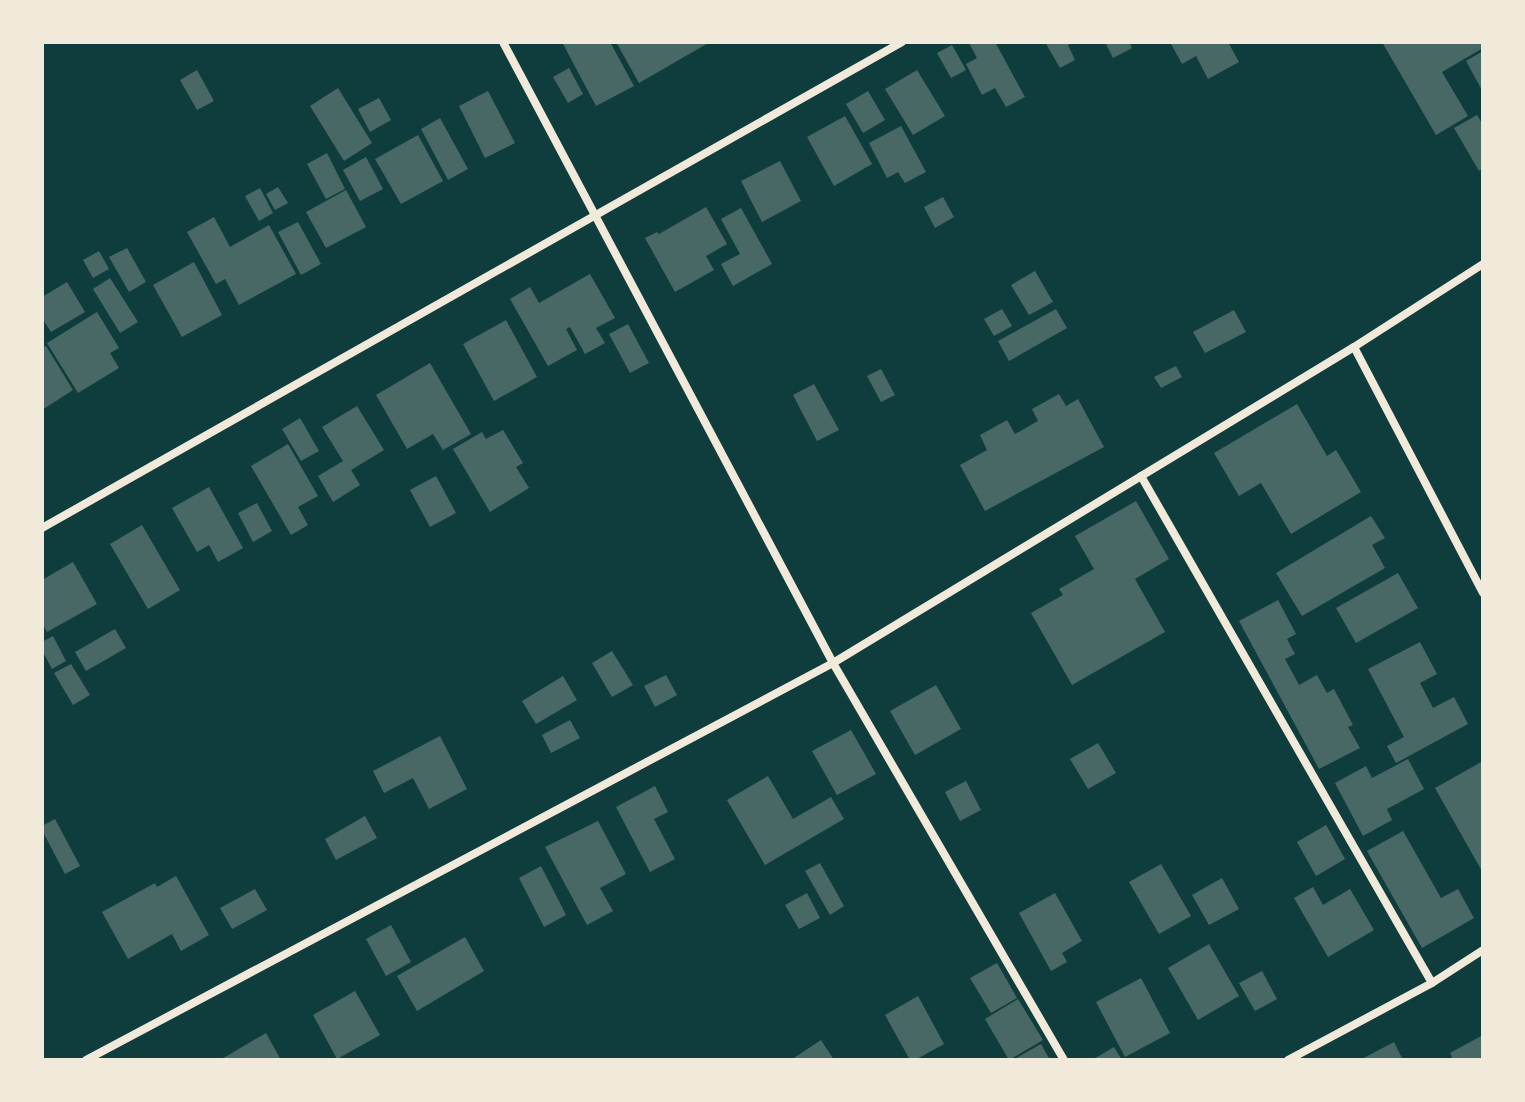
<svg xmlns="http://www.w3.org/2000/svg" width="1525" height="1102" font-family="Bitter,serif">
<rect width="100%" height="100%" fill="#0f3d3e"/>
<!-- building -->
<g fill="#486865">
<path d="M562,42H610L634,86L596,106Z"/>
<path d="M616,42H710L639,83Z"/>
<path d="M971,42H995L1025,97L1006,107L995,88L982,95L966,64L977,58L969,43Z"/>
<path d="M1045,42H1073L1068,45L1075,60L1060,68Z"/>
<path d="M1105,42H1129L1132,48L1113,58Z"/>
<path d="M1170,42H1228L1239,62L1208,79L1196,56L1182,64Z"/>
<path d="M1382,42H1483V48L1442,72L1468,116L1436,135Z"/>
<path d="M952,45L966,70L951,78L937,53Z"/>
<path d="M1483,51V92L1466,61Z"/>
<path d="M569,68L583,94L568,103L553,77Z"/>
<path d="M197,70L214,101L197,110L180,80Z"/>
<path d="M917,70L945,116L913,135L885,89Z"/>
<path d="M338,88L372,143L344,161L310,106Z"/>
<path d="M488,91L515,143L485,158L459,106Z"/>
<path d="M868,91L885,120L863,133L846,104Z"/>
<path d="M379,98L391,120L370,132L358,109Z"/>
<path d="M1477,115L1483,125V168L1479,171L1454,128Z"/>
<path d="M845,116L872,164L834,186L807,137Z"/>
<path d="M440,118L468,169L448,180L421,129Z"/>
<path d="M901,126L926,172L905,183L898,172L887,178L869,143Z"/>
<path d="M418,135L443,181L401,204L375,159Z"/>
<path d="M327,153L345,189L326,199L307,164Z"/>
<path d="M366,157L383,189L360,201L343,170Z"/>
<path d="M780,161L801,201L762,222L741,181Z"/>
<path d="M278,187L288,203L275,210L266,194Z"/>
<path d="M260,188L273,213L259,221L245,196Z"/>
<path d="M346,190L366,227L326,248L306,212Z"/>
<path d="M943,197L954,217L935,228L924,207Z"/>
<path d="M706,207L727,244L706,256L714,270L675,292L645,238L657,232L659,234Z"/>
<path d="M741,208L772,264L733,286L721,264L740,254L721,219Z"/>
<path d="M214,217L230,247L269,225L296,274L239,305L225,279L216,284L187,232Z"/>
<path d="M298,222L321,264L301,275L278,232Z"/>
<path d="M127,248L146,282L129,292L109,257Z"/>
<path d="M99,251L109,269L93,278L83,260Z"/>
<path d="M194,262L222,315L182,337L153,285Z"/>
<path d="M1035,271L1053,302L1029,315L1011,285Z"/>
<path d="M590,274L615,318L596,328L605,343L585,354L570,327L566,329L577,350L548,366L510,299L530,287L539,303Z"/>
<path d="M110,278L138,322L120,333L93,289Z"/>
<path d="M67,282L85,312L51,332L42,318V297Z"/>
<path d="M1002,309L1012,326L994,336L984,319Z"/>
<path d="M1056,309L1067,328L1009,361L998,341Z"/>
<path d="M1234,310L1246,332L1205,353L1193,332Z"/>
<path d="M97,312L119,348L110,353L119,368L78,393L47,343Z"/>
<path d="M506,320L537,377L494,401L463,344Z"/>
<path d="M628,324L649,363L630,373L609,334Z"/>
<path d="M46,346L73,390L42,410V348Z"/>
<path d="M430,363L471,434L443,450L433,434L407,449L376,395Z"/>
<path d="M1176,366L1182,377L1161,388L1154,377Z"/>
<path d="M881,369L895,395L881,402L867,376Z"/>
<path d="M814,384L839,430L817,441L793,395Z"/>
<path d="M1059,394L1066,406L1078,399L1104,447L985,511L960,465L987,450L980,435L1007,420L1015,434L1038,421L1032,409Z"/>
<path d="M1297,404L1327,456L1336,450L1361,492L1291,534L1261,483L1239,496L1214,453Z"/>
<path d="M357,406L384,450L351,470L360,485L333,502L318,476L343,461L322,427Z"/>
<path d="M300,418L319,451L301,461L282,429Z"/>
<path d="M503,430L523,463L516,467L529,488L490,512L453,449L482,432L486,439Z"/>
<path d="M288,444L318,496L298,507L308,525L291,535L251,466Z"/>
<path d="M436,476L456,513L430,527L410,490Z"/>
<path d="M209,487L243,548L218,562L209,545L197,552L172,508Z"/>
<path d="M1136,501L1169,559L1135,579L1165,632L1072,685L1031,613L1063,595L1059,589L1094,569L1075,536Z"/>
<path d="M257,503L272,531L253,542L238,513Z"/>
<path d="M1371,516L1385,538L1372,545L1385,568L1302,616L1276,573Z"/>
<path d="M142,525L180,590L148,609L110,544Z"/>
<path d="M73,562L97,604L47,632L42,623V580Z"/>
<path d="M1398,573L1418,608L1356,643L1336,608Z"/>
<path d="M1278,600L1296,634L1287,639L1295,654L1285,659L1299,685L1317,675L1327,693L1334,689L1353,725L1348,727L1360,748L1319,769L1239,621Z"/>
<path d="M115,629L126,648L86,671L75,652Z"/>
<path d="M53,636L66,661L52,669L42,650V642Z"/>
<path d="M1420,642L1437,674L1420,683L1433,708L1454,697L1468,724L1396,763L1387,746L1404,737L1368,669Z"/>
<path d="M612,651L633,685L612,697L592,663Z"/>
<path d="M71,664L90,695L73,705L54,673Z"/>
<path d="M666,675L677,695L655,707L644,686Z"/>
<path d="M563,676L577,700L536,724L522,701Z"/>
<path d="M936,685L961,729L915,755L890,711Z"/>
<path d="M570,720L580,738L551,753L542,735Z"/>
<path d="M851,730L876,774L837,795L812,751Z"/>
<path d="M440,736L467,789L429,809L413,778L384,793L373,771Z"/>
<path d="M1098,743L1116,773L1088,789L1070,759Z"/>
<path d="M1408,759L1424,789L1387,809L1392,820L1363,836L1335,783L1366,766L1372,778Z"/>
<path d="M1483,761V873L1435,788Z"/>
<path d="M768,776L793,819L831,797L844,819L765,865L727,800Z"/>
<path d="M966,781L981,810L960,821L945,792Z"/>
<path d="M655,786L668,812L654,819L675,859L650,872L616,807Z"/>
<path d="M365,816L377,838L336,860L325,839Z"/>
<path d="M55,819L80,866L65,874L42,830V826Z"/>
<path d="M598,821L626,874L600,888L613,911L587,925L545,847Z"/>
<path d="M1326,825L1345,859L1316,876L1297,842Z"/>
<path d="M1403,831L1441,898L1458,889L1474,918L1422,948L1367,851Z"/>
<path d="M820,863L844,906L830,915L805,871Z"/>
<path d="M1161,864L1191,916L1159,934L1129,882Z"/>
<path d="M541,866L566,915L544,927L519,878Z"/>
<path d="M176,876L209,935L181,951L172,934L128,959L102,912L155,883L157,887Z"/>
<path d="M1222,878L1239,909L1209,925L1192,895Z"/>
<path d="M1313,887L1323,905L1350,889L1374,930L1328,957L1294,898Z"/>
<path d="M255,889L267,910L232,929L220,908Z"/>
<path d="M807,893L820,918L799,929L785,905Z"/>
<path d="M1055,893L1082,941L1062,953L1067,962L1051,971L1019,913Z"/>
<path d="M391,925L411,962L386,976L366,939Z"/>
<path d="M465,937L484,971L417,1011L397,976Z"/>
<path d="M1209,944L1239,996L1198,1020L1168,968Z"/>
<path d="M997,963L1017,998L991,1013L970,978Z"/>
<path d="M1262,971L1277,999L1255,1011L1239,983Z"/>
<path d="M1141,978L1170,1033L1125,1057L1096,1002Z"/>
<path d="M355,991L380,1035L337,1059L313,1015Z"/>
<path d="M918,996L944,1044L915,1060H910L885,1015Z"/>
<path d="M1018,999L1043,1040L1009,1060L985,1019Z"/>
<path d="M266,1033L281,1060H220Z"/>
<path d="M1483,1035V1060H1453L1450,1053Z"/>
<path d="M821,1040L834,1060H791Z"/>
<path d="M1394,1042L1403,1060H1360Z"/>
<path d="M1041,1044L1050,1060H1013Z"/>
<path d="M1114,1047L1122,1060H1092Z"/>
</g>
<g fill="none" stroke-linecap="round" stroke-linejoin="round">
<!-- minor -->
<g stroke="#f1e9da" stroke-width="8">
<path d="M503,42L833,663L1064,1060"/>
<path d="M1354,347L1483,593"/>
<path d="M1141,476L1432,983"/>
<path d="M42,528L902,42"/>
<path d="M86,1060L833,663L1354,347L1483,264"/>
<path d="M1288,1060L1432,983L1483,950"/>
</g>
</g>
<!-- border -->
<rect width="1525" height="1102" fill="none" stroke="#f1e9da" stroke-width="88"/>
</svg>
